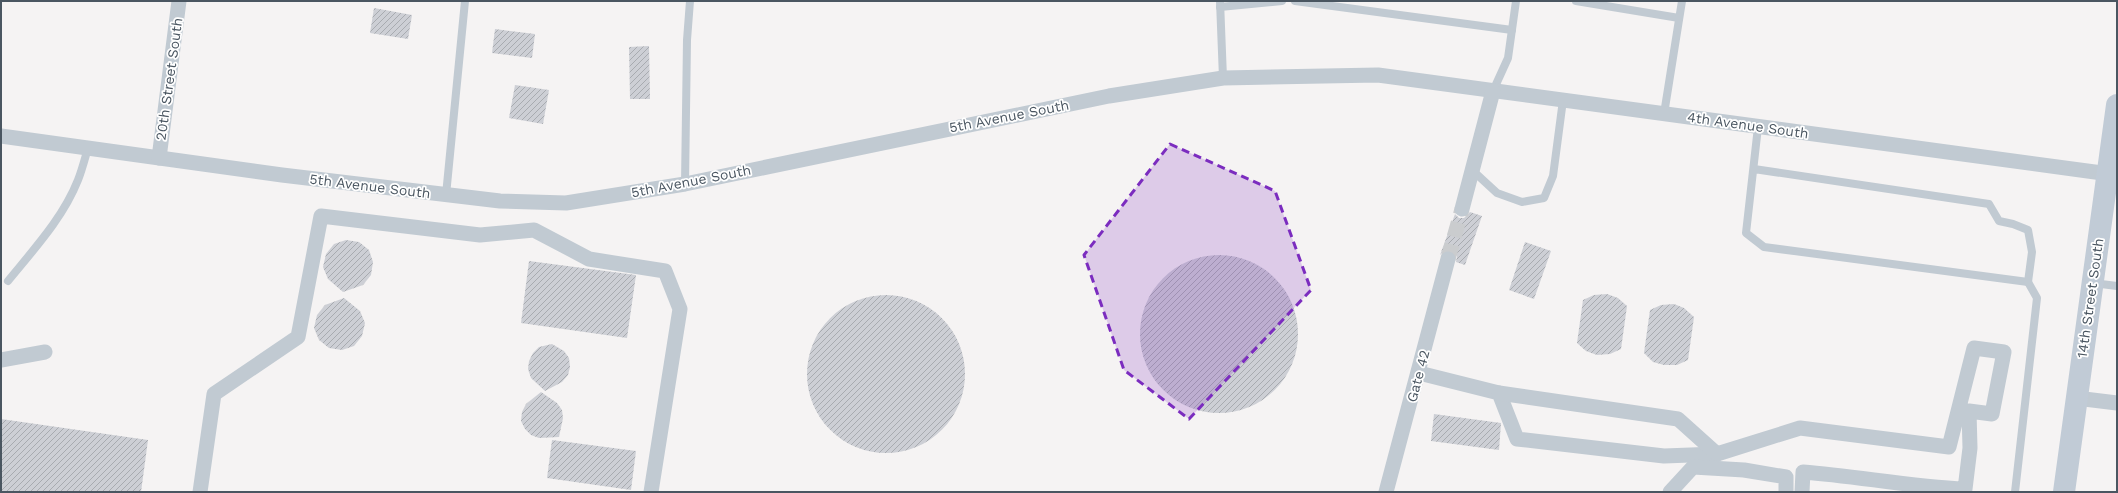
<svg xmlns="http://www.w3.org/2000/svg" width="2118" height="493" font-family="'Work Sans',sans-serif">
<defs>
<pattern id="building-hatch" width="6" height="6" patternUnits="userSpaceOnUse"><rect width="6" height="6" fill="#cdcfd5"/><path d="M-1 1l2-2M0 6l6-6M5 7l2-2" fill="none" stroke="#a8abb0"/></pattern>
</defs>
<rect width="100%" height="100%" fill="#f5f3f3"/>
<!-- building -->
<g fill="url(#building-hatch)">
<path d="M374,8L412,15L408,39L370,33Z"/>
<path d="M495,29L535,34L532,58L492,53Z"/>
<path d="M649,46L650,99H630L629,47Z"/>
<path d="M515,85L549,90L543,124L509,118Z"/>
<path d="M1470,212L1482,216L1465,265L1456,262L1457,256L1451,250H1445L1440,255L1455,214L1459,218H1464Z"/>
<path d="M346,240L359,242L369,250L373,262L371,275L363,285L343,292L328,279L323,267L326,254L334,244Z"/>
<path d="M1525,242L1551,251L1534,299L1509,290Z"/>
<circle cx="1219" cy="334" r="79"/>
<path d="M529,261L636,275L627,338L521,323Z"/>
<path d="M1607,294L1618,298L1627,306L1621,349L1610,354L1597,355L1586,351L1577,343L1583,300L1594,295Z"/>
<circle cx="886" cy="374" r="79"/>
<path d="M344,298L360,311L365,323L362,336L354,346L342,350L329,348L319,340L314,328L317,315L325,305Z"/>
<path d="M1674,304L1684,308L1694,317L1688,360L1677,365H1664L1653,362L1644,353L1650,310L1661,305Z"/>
<path d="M552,344L564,351L569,358L570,367L568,375L562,382L545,391L531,378L528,369L529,361L533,353L539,347Z"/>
<path d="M541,392L557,403L562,410L563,418L559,437L539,438L531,435L525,429L521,421L522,412L526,404Z"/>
<path d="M1434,414L1501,423L1499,450L1431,441Z"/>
<path d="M1,419L148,440L141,492H1Z"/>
<path d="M552,440L636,451L631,490L547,478Z"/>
</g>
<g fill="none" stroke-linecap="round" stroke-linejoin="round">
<!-- street-tunnel -->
<path stroke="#caccce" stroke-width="15" stroke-dasharray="15 8" stroke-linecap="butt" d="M1448,259L1462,209"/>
<!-- lane -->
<g stroke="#c1cad2" stroke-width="8">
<path d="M1220,1L1223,78"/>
<path d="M1295,1L1512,30"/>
<path d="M1576,1L1679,18"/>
<path d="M1220,7L1282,1"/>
<path d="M1493,91L1508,58L1516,1"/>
<path d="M1664,114L1682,1"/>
<path d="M1754,169L1989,204L1999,221L2013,224L2028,230L2032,252L2028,282L1764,247L1746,233L1758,127"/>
<path d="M1472,170L1497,193L1522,202L1544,198L1553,176L1563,100"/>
<path d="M685,184L687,40L690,1"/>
<path d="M446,195L465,1"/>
<path d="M8,281C34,249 63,218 78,180C82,170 85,158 88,148"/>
<path d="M2093,283L2117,286"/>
<path d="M2015,492L2037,298L2028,282"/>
</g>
<!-- street -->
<g stroke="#c1cad2" stroke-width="15">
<path d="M1,136L282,175L500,201L566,203L685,184L1109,96L1223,78L1378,75L2117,175"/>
<path d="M159,158L179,1"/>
<path d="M1462,209L1493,91"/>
<path d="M1,360L45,352"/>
<path d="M1419,373L1499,393L1517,439L1664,456L1717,454L1800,428L1949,447L1974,348L2004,352L1992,414L1969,411L1970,448L1965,489C1911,487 1857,476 1803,472L1802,492"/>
<path d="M1499,393L1678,419L1717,454"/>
<path d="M2076,398L2117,403"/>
<path d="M200,492L214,394L298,337L321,216L480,235L534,230L589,259L665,271L680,309L651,492"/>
<path d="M1386,492L1448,259"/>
<path d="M1670,492L1693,467L1744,470L1786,477V492"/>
</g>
<!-- secondary -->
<path stroke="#c1cbd6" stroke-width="22" d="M2064,492L2117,105"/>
</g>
<!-- marked area -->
<path fill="#7b2cbf" fill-opacity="0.2" stroke="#7b2cbf" stroke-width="3" stroke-dasharray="8 5" stroke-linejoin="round" d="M1170,144L1275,191L1311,290L1189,419L1124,370L1084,255Z"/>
<g text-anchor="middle" stroke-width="3.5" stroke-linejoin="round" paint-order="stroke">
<!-- street labels -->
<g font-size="14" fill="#4a5661" stroke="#fff">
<text transform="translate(169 79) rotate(-82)" y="5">20th Street South</text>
<text transform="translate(1009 116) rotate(-11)" y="5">5th Avenue South</text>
<text transform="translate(1748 125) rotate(8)" y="5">4th Avenue South</text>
<text transform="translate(691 181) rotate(-11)" y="5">5th Avenue South</text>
<text transform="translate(370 186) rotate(7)" y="5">5th Avenue South</text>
<text transform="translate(2090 298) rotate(-82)" y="5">14th Street South</text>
<text transform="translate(1418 376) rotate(-75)" y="5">Gate 42</text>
</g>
</g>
<!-- border -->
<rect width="2118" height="493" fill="none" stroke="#4a5661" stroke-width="4"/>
</svg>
